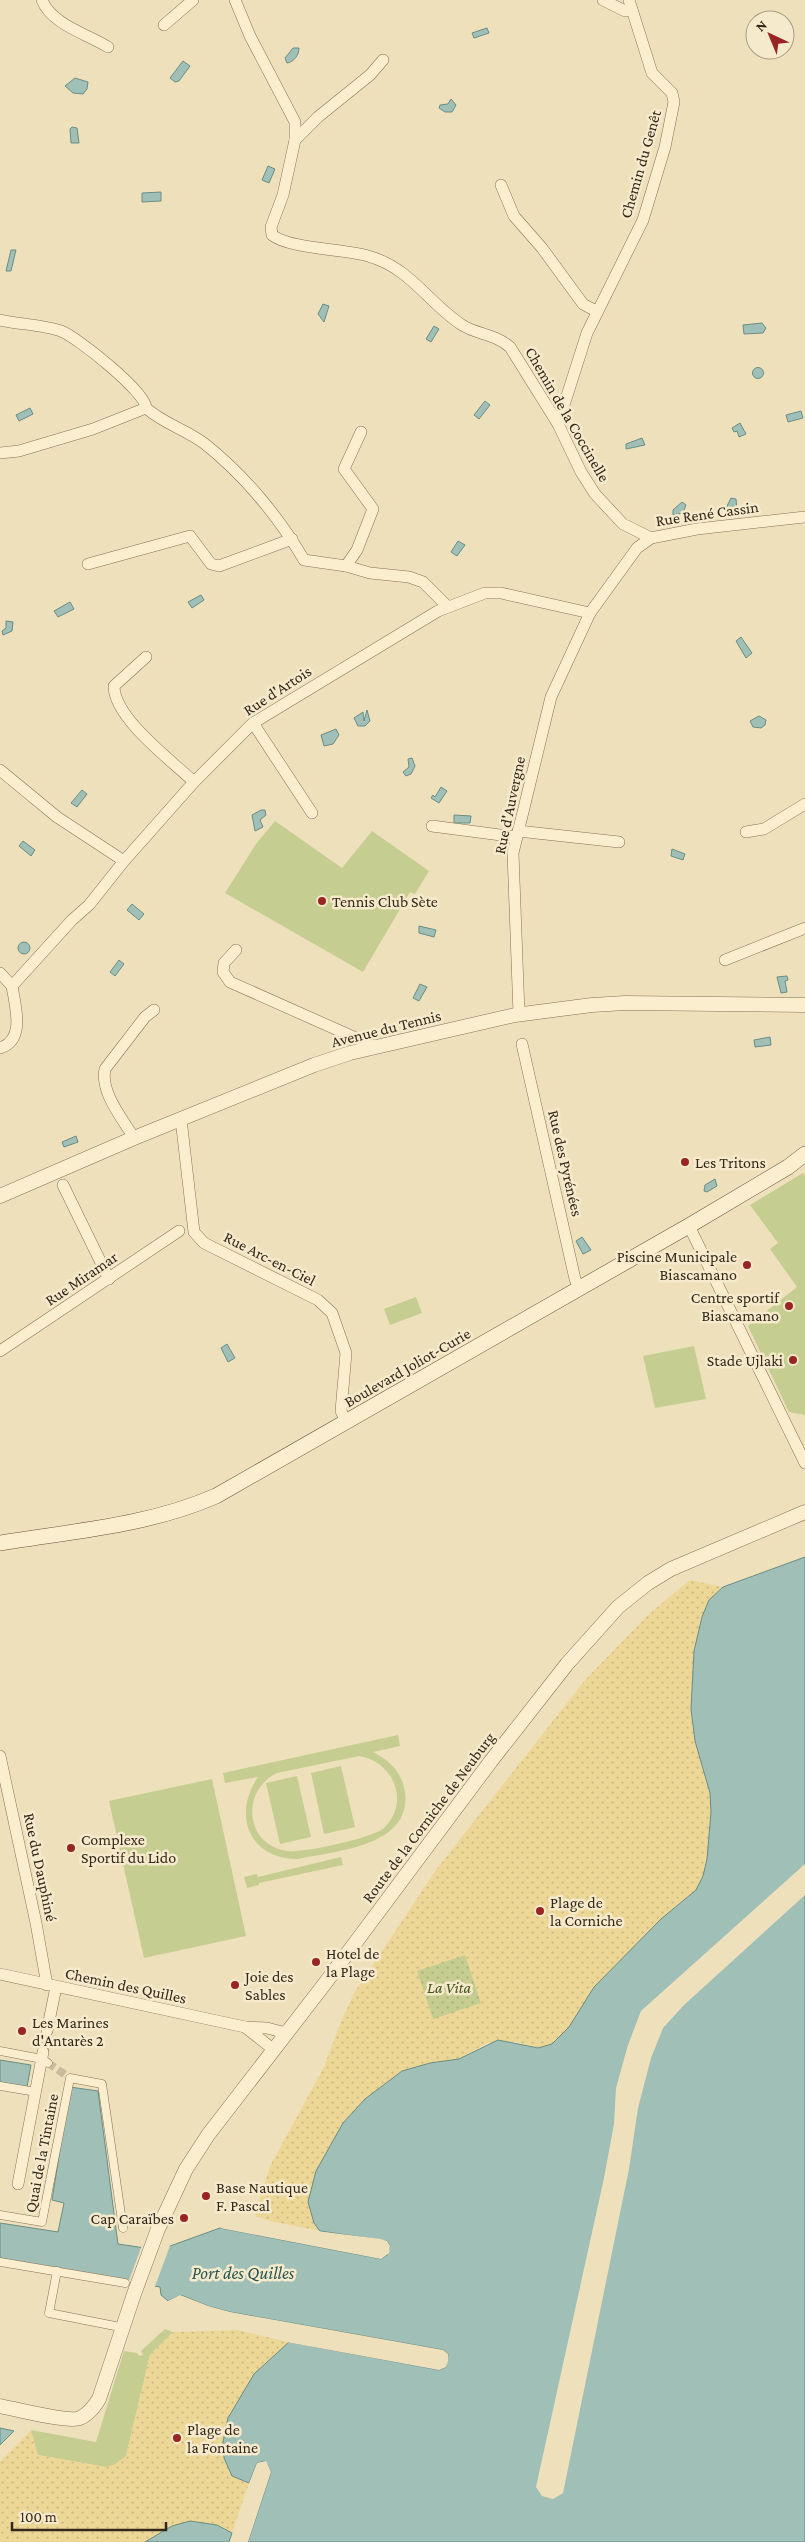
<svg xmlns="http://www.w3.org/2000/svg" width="805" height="2542" font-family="'Crimson Pro',serif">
<defs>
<pattern id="sand-dots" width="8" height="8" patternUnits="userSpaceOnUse" patternTransform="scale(1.25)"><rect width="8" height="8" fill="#edd797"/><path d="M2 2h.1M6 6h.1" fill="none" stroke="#ccb982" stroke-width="1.8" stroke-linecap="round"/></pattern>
<pattern id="park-dots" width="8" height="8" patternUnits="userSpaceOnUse" patternTransform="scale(1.25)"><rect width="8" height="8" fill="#c5cd90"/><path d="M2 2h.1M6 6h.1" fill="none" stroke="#aab07c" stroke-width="1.8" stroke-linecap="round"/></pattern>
</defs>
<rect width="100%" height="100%" fill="#efe0bc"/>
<!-- grass -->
<g fill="#c5cd90" fill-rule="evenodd">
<path d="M275,821L342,868L372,831L429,871L415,894L410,892L363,972L225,893L256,844Z"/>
<path d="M803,1173L805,1176V1415L789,1412L748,1326L797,1287L770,1249L778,1243L750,1205Z"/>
<path d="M416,1297L422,1313L390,1325L384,1309Z"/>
<path d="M694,1346L706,1399L655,1408L643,1356Z"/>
<path d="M398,1735L400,1746L373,1752C390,1761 402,1772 405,1792C412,1847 335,1851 298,1859C249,1859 232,1815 258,1777L225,1783L223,1773ZM359,1756C393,1761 411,1802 384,1828C373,1838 304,1853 288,1851C245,1846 240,1791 277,1773Z"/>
<path d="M341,1766L355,1827L324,1834L311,1773Z"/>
<path d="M297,1776L311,1837L280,1844L266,1783Z"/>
<path d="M212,1779L246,1936L144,1958L109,1801Z"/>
<path d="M341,1857L343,1865L259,1883V1885L247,1888L244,1877L257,1874L258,1877Z"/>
<path d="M165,2329L173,2332L150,2355L126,2456L114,2465L106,2467L37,2455L31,2430L96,2442L124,2351L137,2353L139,2356L143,2355L141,2351Z"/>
</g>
<!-- sand -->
<g fill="url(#sand-dots)">
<path d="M690,1580L723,1587L709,1600L694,1651L691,1709L695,1741L710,1793L711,1812L707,1859L703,1876L696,1890L661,1919L594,1987L569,2027L552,2044L538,2048L516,2042L487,2043L459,2059L430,2063L402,2071L343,2123L316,2171L314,2223L320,2231L270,2221L255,2216L270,2166L324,2067L338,2029L354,1993L436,1870L585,1680L648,1615Z"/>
<path d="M237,2330L289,2342L254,2374L232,2476L249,2483L232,2533L217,2525L190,2521L172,2526L145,2542H0V2462L31,2430L38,2455L106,2467L114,2465L126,2456L150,2355L173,2332Z"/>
</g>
<!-- park -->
<path fill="url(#park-dots)" d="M465,1955L481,2003L433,2019L417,1971Z"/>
<!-- water -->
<g fill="#a0c0b7" stroke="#688d84">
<path d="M487,28L489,33L474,38L472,33Z"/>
<path d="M293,48H299C299,55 294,62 287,63L285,58Z"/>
<path d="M183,61L190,66L179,81L175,82L170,78Z"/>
<path d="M75,78L88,82L87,89L83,94L73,93L65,86Z"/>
<path d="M451,99L456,105L452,112H445L439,108L440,105L448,104Z"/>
<path d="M72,127L77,128L79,143H71L70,129Z"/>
<path d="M268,166L275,169L269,183L262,180Z"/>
<path d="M161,192V201L142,202V193Z"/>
<path d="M11,250H16L11,271H6Z"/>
<path d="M323,304L329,306L324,322L318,314Z"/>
<path d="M762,323L766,328L763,333L744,334L743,325Z"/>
<path d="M434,326L439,329L431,342L426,339Z"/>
<circle cx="758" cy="373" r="5.5"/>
<path d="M485,401L490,405L479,419L474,415Z"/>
<path d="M30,408L33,414L19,421L16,415Z"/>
<path d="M801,411L803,418L788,422L786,415Z"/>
<path d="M740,423L746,434L739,437L737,431L734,432L732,428Z"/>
<path d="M642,438L645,445L626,449V444Z"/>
<path d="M731,498L736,499L737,510L728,512L727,506Z"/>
<path d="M682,502L686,505L683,513L673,515V510Z"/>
<path d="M458,541L465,545L457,556L451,552Z"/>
<path d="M201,595L204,600L192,608L188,602Z"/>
<path d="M70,602L74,609L58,617L54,611Z"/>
<path d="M6,621L13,622L12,631L3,635L2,631L6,628Z"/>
<path d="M741,637L752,653L746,658L736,641Z"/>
<path d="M367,710L370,721L365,726H358L354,718L363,712L364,721Z"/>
<path d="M759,716L766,720L765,725L761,728L753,727L750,721Z"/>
<path d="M336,729L339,735L333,744L324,746L321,735Z"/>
<path d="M412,758L415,766L411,774L406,776L403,772L409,767L408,759Z"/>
<path d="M441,787L447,791L439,803L431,798L433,795L435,797Z"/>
<path d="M82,790L87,794L77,807L71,803Z"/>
<path d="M261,810H265L266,815L260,820L263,827L255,831L252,815Z"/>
<path d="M454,815L471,816L470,823H454Z"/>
<path d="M23,841L35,850L31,856L19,846Z"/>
<path d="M672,849L685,854L683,860L671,856Z"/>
<path d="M132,904L144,914L139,920L127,910Z"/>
<path d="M419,926L436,930L434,937L419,933Z"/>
<circle cx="24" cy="948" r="6"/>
<path d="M119,960L124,964L115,976L110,972Z"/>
<path d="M787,976L788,980L785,981L787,992L781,993L777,977Z"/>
<path d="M420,984L427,987L419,1001L413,998Z"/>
<path d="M770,1037L771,1045L755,1047L754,1040Z"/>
<path d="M76,1136L78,1142L64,1147L62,1142Z"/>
<path d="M715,1179L717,1186L707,1192L704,1191L705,1185Z"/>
<path d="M582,1237L591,1250L583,1254L576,1241Z"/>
<path d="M227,1344L235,1358L228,1362L221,1348Z"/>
<path d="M805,1557V2542H248L271,2472L265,2461L257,2463L249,2483L232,2476L224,2458L223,2442L228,2418L254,2374L289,2342L439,2370L446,2367L448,2354L443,2350L230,2312L208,2306L181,2295L168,2301L161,2295L160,2287L0,2260V2223L58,2232L64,2203L52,2200L70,2087L98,2091L118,2244L159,2250L220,2228L381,2259L387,2255L390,2246L387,2241L320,2231L314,2223L308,2202L316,2171L343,2123L365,2099L402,2071L430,2063L459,2059L498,2040L538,2048L552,2044L569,2027L594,1987L661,1919L696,1890L703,1876L707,1859L711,1812L710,1793L695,1741L691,1709L694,1651L702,1617L709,1600L723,1587Z"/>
<path d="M0,2060L31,2065L27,2087L0,2083Z"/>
<path d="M0,2428L14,2431L0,2445Z"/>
<path d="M190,2521L217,2525L232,2533L229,2542H145L172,2526Z"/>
</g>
<!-- pier -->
<g fill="#efe0bc">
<path d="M805,1864V1895L684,2005L663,2028L651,2058L638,2108L629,2169L563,2493L553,2499L542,2496L536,2487L604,2178L614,2124L616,2088L628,2045L641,2011Z"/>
<path d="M225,2226L380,2256L387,2252V2247L380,2241L320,2234L316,2231L381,2239L387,2241L390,2246L389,2253L381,2259L220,2228Z"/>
<path d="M171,2243L154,2289L128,2283L142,2245L158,2248Z"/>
<path d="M180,2295L208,2306L230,2312L443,2350L448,2354V2361L446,2367L439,2370L286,2342L290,2340L439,2367L444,2365L445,2361L446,2355L442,2352L229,2314L207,2309L180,2298L168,2304V2301Z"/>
<path d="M266,2461L271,2472L248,2542H246L268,2472L264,2464L258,2465L251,2485L248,2486L257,2463Z"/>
</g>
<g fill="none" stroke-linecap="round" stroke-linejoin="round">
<!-- pedestrian-tunnel -->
<path stroke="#cabb9c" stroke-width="8" stroke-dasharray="8 4" stroke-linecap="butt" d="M48,2063L70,2078"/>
<!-- minor-tunnel -->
<path stroke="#cabb9c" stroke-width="11" stroke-dasharray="11 5.5" stroke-linecap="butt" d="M43,2052L47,2031"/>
<defs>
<g id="pedestrian">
<path d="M0,2051L42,2059L48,2063"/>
<path d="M0,2086L36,2092"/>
<path d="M0,2215L42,2222L70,2078L102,2084L123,2228"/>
<path d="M0,2262L125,2283"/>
<path d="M57,2271L49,2313L115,2326"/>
</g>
<g id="minor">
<path d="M42,0C51,24 87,34 108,47"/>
<path d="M235,0L250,36L295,122V140"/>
<path d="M603,0L625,11L632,10"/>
<path d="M164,25L193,0"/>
<path d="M383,60L370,75L318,117L295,140L283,195L271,227L272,235C290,249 344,249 368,256C411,268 428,303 462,325C478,335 493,333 510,347L558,424L581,472L595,494L623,524L651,538"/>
<path d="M501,185L514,216L542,248L583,304L596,311"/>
<path d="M0,320C18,324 44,325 61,331C77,337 147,393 146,408C164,424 187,430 205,444C244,475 279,517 304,560L346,566L370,573L409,577L423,582L448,607"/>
<path d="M558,424L587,333L643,220L665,147L674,102L672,93L652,73L629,0"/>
<path d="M0,453L19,451L93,429L146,408"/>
<path d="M88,564L190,536L211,564L219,566L292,539"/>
<path d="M346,566L357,550L373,509L344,469L361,432"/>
<path d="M146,657L114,686C114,718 171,760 194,782"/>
<path d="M253,723L312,813"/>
<path d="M0,770L57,817L124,861"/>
<path d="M432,826L516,837"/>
<path d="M518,831L619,842"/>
<path d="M746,832L764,829L805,804"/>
<path d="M236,950L224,963L223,972L230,982L376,1047"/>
<path d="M725,960L805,928"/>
<path d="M0,973L12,986"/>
<path d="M12,986L72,920L89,905L124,861L194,782L253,723L438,611L485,593H501L590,613"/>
<path d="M519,1014L513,853L551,697L590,613L637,548L651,538L697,529L805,517"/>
<path d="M522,1044L575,1279L579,1288"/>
<path d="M0,1048C26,1040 15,1006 12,986"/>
<path d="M181,1119L194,1232L204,1243L318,1300L332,1313L346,1353L341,1411L346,1422"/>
<path d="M134,1138C122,1118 100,1092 105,1069L145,1017L154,1010"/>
<path d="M63,1185L109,1279"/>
<path d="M689,1226L805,1463"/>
<path d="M0,1351L179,1231"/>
<path d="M0,1756L36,1923L47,1985"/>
<path d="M0,1974L245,2027"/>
<path d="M47,2031L56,1987"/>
<path d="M274,2050L245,2027L267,2028L286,2033"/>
<path d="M18,2184L43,2052"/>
</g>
<g id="tertiary">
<path d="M0,1196L134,1138L314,1065L350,1053L515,1015L592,1005L625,1003L805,1005"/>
<path d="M0,2406C15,2409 69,2423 80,2418C89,2414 94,2407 99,2399L134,2294L158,2229L186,2169L208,2135L326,1982L491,1761L567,1664L618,1607L648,1583L671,1569L805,1512"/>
</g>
<path id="secondary" d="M0,1543C73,1531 147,1526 216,1496L692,1224L788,1167L805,1154"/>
</defs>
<!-- pedestrian casing -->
<use href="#pedestrian" stroke="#877055" stroke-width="9"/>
<!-- minor casing -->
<use href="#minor" stroke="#877055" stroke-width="12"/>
<!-- tertiary casing -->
<use href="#tertiary" stroke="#877055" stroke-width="15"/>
<!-- secondary casing -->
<use href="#secondary" stroke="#685139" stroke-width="16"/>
<!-- pedestrian -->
<use href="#pedestrian" stroke="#faeecf" stroke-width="8"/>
<!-- minor -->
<use href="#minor" stroke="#faeecf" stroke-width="11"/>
<!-- tertiary -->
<use href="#tertiary" stroke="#faeecf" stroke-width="14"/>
<!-- secondary -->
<use href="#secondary" stroke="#faeecf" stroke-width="15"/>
</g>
<!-- markers -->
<g fill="#982423" stroke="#f6eacc" stroke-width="2">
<circle cx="322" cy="901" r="5"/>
<circle cx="685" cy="1162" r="5"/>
<circle cx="747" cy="1265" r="5"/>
<circle cx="789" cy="1306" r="5"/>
<circle cx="793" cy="1360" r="5"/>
<circle cx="71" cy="1848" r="5"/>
<circle cx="540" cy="1911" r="5"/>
<circle cx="316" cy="1962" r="5"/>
<circle cx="235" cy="1985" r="5"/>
<circle cx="22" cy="2031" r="5"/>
<circle cx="206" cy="2196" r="5"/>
<circle cx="184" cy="2218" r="5"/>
<circle cx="177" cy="2438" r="5"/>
</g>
<g text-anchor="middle" stroke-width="5" stroke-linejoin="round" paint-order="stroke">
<!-- street labels -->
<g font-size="16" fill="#35281b" stroke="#f6eacc">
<text transform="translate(640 164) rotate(-74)" y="6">Chemin du Genêt</text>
<text transform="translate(568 414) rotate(60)" y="6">Chemin de la Coccinelle</text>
<text transform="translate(707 513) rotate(-8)" y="6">Rue René Cassin</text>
<text transform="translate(277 690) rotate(-33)" y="6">Rue d'Artois</text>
<text transform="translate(509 805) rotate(-78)" y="6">Rue d'Auvergne</text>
<text transform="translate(386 1028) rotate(-14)" y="6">Avenue du Tennis</text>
<text transform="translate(566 1163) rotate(77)" y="6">Rue des Pyrénées</text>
<text transform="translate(270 1258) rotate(27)" y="6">Rue Arc-en-Ciel</text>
<text transform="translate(81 1278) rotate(-34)" y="6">Rue Miramar</text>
<text transform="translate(407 1367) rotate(-30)" y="6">Boulevard Joliot-Curie</text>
<text transform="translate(428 1817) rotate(-53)" y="6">Route de la Corniche de Neuburg</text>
<text transform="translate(41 1867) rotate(78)" y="6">Rue du Dauphiné</text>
<text transform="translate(126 1985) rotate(12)" y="6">Chemin des Quilles</text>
<text transform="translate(41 2153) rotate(-79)" y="6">Quai de la Tintaine</text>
</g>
<!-- poi labels -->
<g font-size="16" fill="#35281b" stroke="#f6eacc" text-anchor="start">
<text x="332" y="907">Tennis Club Sète</text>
<text x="695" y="1168">Les Tritons</text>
<text x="737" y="1262" text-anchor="end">Piscine Municipale<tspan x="737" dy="18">Biascamano</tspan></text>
<text x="779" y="1303" text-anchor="end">Centre sportif<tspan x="779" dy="18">Biascamano</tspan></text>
<text x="783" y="1366" text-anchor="end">Stade Ujlaki</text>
<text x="81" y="1845">Complexe<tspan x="81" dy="18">Sportif du Lido</tspan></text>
<text x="550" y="1908">Plage de<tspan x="550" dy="18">la Corniche</tspan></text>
<text x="326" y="1959">Hotel de<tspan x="326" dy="18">la Plage</tspan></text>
<text x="245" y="1982">Joie des<tspan x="245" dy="18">Sables</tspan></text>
<text x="32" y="2028">Les Marines<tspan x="32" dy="18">d'Antarès 2</tspan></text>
<text x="216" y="2193">Base Nautique<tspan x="216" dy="18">F. Pascal</tspan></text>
<text x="174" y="2224" text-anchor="end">Cap Caraïbes</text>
<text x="187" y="2435">Plage de<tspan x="187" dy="18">la Fontaine</tspan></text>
</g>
<!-- park labels -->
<g font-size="16" font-style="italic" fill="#455320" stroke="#f6eacc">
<text x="449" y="1993">La Vita</text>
</g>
<!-- water labels -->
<g font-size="18" font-style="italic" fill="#295654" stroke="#f6eacc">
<text x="243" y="2279">Port des Quilles</text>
</g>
</g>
<!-- north arrow -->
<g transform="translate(770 35) rotate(316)"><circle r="24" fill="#f6eacc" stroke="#a99c85"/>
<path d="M0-4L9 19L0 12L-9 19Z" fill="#982423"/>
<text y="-8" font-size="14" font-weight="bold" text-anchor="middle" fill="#35281b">N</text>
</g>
<!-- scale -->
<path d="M12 2522v8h154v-8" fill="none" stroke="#35281b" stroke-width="2.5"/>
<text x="20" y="2522" font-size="15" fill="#35281b" stroke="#f6eacc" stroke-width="4" paint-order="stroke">100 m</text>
</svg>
